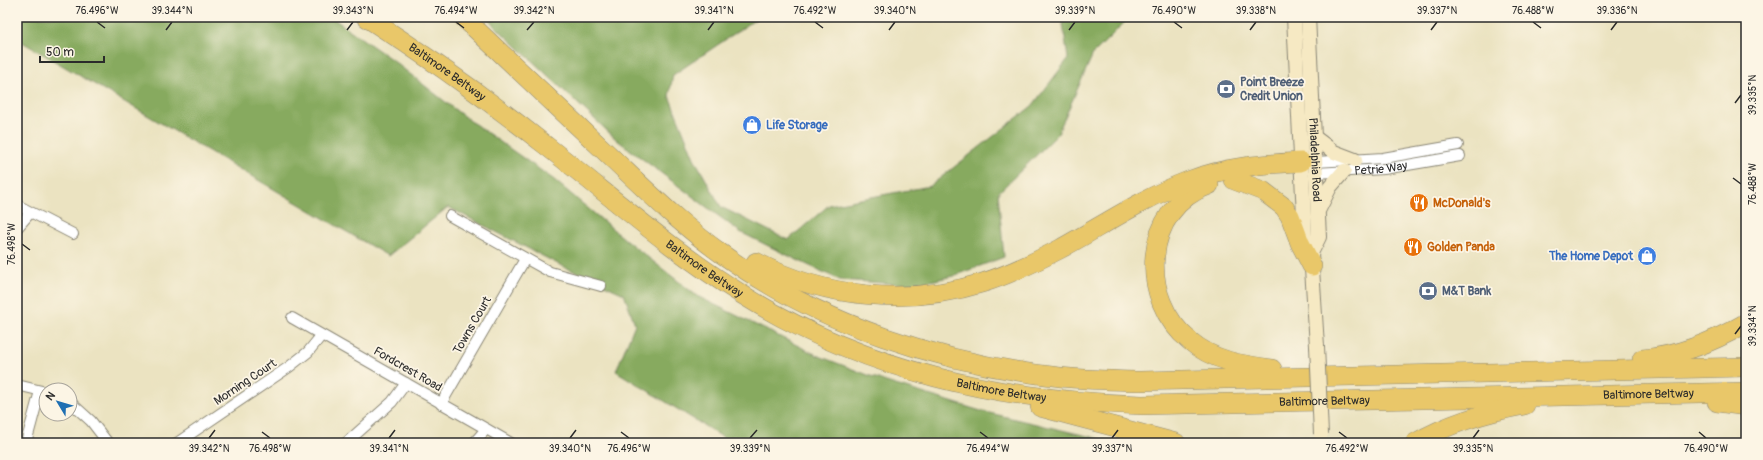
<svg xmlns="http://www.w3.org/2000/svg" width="1763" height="460" font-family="Pangolin,sans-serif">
<rect width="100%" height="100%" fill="#fcf5e5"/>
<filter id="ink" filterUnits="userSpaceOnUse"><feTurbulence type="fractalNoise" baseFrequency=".025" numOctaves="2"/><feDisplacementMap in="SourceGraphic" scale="8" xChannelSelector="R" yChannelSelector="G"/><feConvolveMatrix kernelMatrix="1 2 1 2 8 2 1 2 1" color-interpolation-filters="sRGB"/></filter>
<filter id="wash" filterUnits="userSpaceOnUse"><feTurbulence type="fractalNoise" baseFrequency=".012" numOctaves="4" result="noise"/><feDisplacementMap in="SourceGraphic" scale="16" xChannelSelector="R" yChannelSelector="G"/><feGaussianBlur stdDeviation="0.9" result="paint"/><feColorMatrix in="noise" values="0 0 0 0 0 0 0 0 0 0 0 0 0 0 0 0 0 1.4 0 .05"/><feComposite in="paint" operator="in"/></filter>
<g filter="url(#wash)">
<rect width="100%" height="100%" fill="#ebe3c1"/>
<!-- forest -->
<g fill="#87aa5e" stroke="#596a44">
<path d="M17,17H331L391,59L462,115L553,179L626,240L697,296L819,356L886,382L981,411L1117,443H732L616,371L635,324L624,294L560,265L448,207L388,256L17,39Z"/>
<path d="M485,17H759L673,75L669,96L694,158L721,207L788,240L829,205L930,186L1032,106L1068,59L1062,17H1130L1093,54L1057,135L998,193L1004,257L953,276L913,285L840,280L795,259L740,232L617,140Z"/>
</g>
</g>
<g filter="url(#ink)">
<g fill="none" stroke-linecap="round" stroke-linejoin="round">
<defs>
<g id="street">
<path d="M1316,162L1383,158L1458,145"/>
<path id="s1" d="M1316,173L1384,169L1460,156"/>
<path d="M17,205L73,234"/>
<path d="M450,216L550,272L601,286"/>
<path d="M17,228L30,213"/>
<path d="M292,318L511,443"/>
<path d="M17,385L46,392"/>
<path d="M70,402L91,421L108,443"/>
<path d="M441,404L525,259"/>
<path d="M26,443L40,391"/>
<path d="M177,443L289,367L308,352L321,336"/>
<path d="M346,443L392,402L406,383"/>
<path d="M474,443L486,429"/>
</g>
<g id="secondary">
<path d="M1294,17L1305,236L1311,253L1317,346"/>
<path id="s2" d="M1308,17L1319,237L1311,253"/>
<path d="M1314,137L1334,152L1355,160"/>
<path d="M1319,209L1330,187L1344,171"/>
</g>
<g id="highway">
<path id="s3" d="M366,17C427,56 487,99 544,144C610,195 671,251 743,295C865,371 1000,401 1142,405L1746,392"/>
<path d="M463,17C512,64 561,110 611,157C647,191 681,225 722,254C819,324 942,364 1060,377C1086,380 1113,380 1140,381L1746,367"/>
<path d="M1234,180L1263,191L1284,207L1290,216L1300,243L1312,266"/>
<path d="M1209,185C1142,208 1138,300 1190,341C1213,361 1242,365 1272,369"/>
<path d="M756,262C824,298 908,306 982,283C1009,275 1035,262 1060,249C1102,226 1143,198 1188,181C1225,167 1262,164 1301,162"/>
<path d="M1642,359C1679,356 1715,341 1746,323"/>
<path d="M1717,402L1746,406"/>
<path d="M1040,407L1176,443"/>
<path d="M1415,443C1449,423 1487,412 1525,405"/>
</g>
</defs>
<!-- street casing -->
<use href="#street" stroke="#8b8776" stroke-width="12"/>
<!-- secondary casing -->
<use href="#secondary" stroke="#8b8776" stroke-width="16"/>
<!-- highway casing -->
<use href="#highway" stroke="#8b8776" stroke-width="20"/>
<!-- street -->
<use href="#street" stroke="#fff" stroke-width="10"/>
<!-- secondary -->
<use href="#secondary" stroke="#f6e9c3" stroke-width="14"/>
<!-- highway -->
<use href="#highway" stroke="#e9c769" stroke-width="19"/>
<defs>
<path id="secondary-bridge" d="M1317,346L1321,434"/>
</defs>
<!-- secondary-bridge casing -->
<use href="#secondary-bridge" stroke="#8b8776" stroke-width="16" stroke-linecap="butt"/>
<!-- secondary-bridge -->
<use href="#secondary-bridge" stroke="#f6e9c3" stroke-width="14"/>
</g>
</g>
<!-- ticks -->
<path fill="none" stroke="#2b2b2b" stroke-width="1.5" d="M97,22L105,28M456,22L464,28M815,22L823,28M1174,22L1182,28M1533,22L1541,28M166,30L172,22M347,30L353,22M527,30L534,22M708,30L714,22M889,30L895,22M1069,30L1075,22M1250,30L1256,22M1431,30L1437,22M1611,30L1617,22M1735,103L1741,95M1733,178L1741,184M22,244L30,250M1735,334L1741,326M262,432L270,438M621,432L629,438M980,432L988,438M1339,432L1347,438M1699,432L1706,438M209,438L215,430M389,438L395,430M570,438L576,430M750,438L757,430M1112,438L1118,430M1473,438L1479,430"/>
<!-- icons -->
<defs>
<symbol id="bank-disc" viewBox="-11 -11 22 22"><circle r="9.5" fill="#5c6f8a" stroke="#fcf5e5"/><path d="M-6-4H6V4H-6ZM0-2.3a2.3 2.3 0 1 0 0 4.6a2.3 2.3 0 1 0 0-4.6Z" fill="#fff"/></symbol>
<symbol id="shop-disc" viewBox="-11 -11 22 22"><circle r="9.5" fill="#3f7fe0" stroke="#fcf5e5"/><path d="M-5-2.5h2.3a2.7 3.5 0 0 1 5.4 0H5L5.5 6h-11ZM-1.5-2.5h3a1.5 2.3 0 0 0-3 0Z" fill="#fff"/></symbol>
<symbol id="restaurant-disc" viewBox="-11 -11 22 22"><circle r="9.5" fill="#e8710a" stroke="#fcf5e5"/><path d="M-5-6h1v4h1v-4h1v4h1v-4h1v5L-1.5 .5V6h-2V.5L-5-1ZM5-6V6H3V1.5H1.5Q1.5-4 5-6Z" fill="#fff"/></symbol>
</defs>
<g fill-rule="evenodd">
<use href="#bank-disc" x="1215" y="78" width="22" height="22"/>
<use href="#shop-disc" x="741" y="114" width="22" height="22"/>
<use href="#restaurant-disc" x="1408" y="192" width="22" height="22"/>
<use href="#restaurant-disc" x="1402" y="236" width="22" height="22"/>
<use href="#shop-disc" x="1636" y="245" width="22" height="22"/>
<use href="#bank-disc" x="1417" y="280" width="22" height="22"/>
</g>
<g text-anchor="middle" stroke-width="3.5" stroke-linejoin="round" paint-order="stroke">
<!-- street labels -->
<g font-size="12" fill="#2b2b2b" stroke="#fcf5e5">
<text dy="4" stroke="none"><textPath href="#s3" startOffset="98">Baltimore Beltway</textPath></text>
<text dy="4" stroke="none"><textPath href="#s2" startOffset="143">Philadelphia Road</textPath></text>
<text dy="4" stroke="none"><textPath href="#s1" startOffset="65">Petrie Way</textPath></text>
<text dy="4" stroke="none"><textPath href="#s3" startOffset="422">Baltimore Beltway</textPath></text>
<text transform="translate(472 325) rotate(-60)" y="4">Towns Court</text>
<text transform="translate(408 369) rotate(30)" y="4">Fordcrest Road</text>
<text transform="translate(245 382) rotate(-34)" y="4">Morning Court</text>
<text dy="4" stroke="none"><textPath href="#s3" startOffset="746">Baltimore Beltway</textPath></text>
<text dy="4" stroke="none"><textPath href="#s3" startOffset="1394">Baltimore Beltway</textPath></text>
<text dy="4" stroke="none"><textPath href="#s3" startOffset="1070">Baltimore Beltway</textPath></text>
</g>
<!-- service labels -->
<g font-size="12" font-weight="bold" fill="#4e5e75" stroke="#fcf5e5" text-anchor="start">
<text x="1240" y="86">Point Breeze<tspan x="1240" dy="14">Credit Union</tspan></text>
<text x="1442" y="295">M&amp;T Bank</text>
</g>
<!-- shop labels -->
<g font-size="12" font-weight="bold" fill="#366cbe" stroke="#fcf5e5" text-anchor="start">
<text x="766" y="129">Life Storage</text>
<text x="1633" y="260" text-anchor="end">The Home Depot</text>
</g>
<!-- food labels -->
<g font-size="12" font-weight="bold" fill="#c56008" stroke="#fcf5e5" text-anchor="start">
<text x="1433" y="207">McDonald's</text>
<text x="1427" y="251">Golden Panda</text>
</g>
</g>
<!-- margin -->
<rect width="1763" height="460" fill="none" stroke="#fcf5e5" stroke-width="44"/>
<!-- north arrow -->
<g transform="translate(58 402) rotate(308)"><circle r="19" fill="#fcf5e5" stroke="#a8a49b"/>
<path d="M0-3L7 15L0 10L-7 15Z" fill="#1f6fb2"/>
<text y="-6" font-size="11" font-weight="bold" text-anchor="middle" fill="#2b2b2b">N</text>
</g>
<!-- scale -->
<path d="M40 56v6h64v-6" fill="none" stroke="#2b2b2b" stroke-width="2"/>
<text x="46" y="56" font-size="12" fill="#2b2b2b" stroke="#fcf5e5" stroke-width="3" paint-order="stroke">50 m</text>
<rect x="22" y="22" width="1719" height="416" fill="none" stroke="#2b2b2b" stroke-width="1.5"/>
<g font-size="10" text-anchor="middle" fill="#2b2b2b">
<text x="97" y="14">76.496°W</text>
<text x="172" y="14">39.344°N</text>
<text x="353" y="14">39.343°N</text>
<text x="456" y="14">76.494°W</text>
<text x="534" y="14">39.342°N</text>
<text x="714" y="14">39.341°N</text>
<text x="815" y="14">76.492°W</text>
<text x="895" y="14">39.340°N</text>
<text x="1075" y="14">39.339°N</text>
<text x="1174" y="14">76.490°W</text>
<text x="1256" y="14">39.338°N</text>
<text x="1437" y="14">39.337°N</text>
<text x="1533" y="14">76.488°W</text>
<text x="1617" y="14">39.336°N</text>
<text transform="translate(1752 95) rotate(-90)" y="4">39.335°N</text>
<text transform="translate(1752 184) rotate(-90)" y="4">76.488°W</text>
<text transform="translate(11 244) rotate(-90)" y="4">76.498°W</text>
<text transform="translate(1752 326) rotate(-90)" y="4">39.334°N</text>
<text x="209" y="452">39.342°N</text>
<text x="270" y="452">76.498°W</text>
<text x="389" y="452">39.341°N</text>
<text x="570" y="452">39.340°N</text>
<text x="629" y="452">76.496°W</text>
<text x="750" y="452">39.339°N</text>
<text x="988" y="452">76.494°W</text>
<text x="1112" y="452">39.337°N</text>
<text x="1347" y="452">76.492°W</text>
<text x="1473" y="452">39.335°N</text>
<text x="1706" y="452">76.490°W</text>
</g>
</svg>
